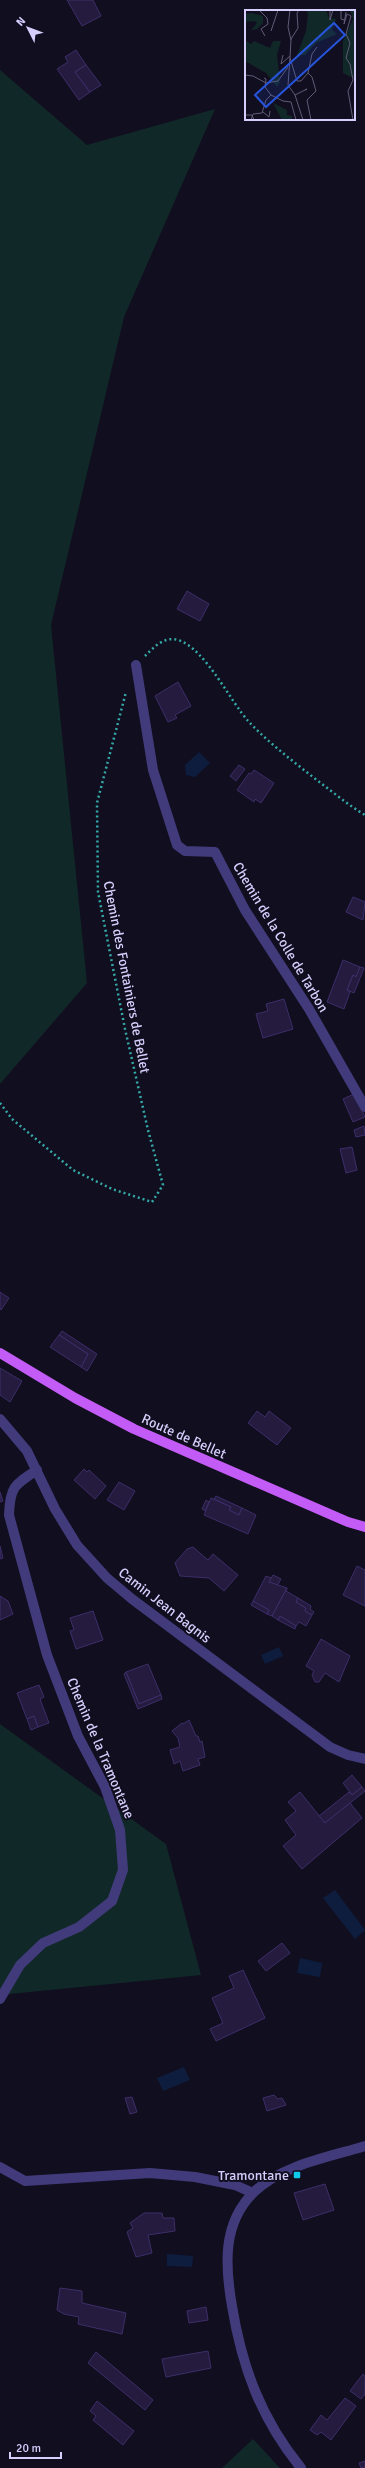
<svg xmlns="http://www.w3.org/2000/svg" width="365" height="2468" font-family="Signika,sans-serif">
<rect width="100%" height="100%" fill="#110e1f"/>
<!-- green -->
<g fill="#112828">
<path d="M0,70L87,145L215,109L124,317L51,625L87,983L0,1084Z"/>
<path d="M0,1724L166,1844L201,1975L0,1995Z"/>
<path d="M253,2439L280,2468H222Z"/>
</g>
<!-- water -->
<g fill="#0e1d3e">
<path d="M199,752L210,763L195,777L186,775L185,765Z"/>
<path d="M279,1647L283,1656L265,1664L261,1655Z"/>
<path d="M335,1890L365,1930L355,1939L323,1898Z"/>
<path d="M300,1958L322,1963L320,1977L297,1973Z"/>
<path d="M184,2067L190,2080L163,2091L157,2078Z"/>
<path d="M167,2254L193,2256L192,2267L167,2266Z"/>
</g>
<!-- building -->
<g fill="#241b3f" stroke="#3d2e69">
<path d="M67,0H93L101,16L82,26Z"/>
<path d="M76,50L86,65L75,72L90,92L79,100L57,69L68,62L65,57Z"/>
<path d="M86,65L101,85L90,92L75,72Z"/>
<path d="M187,591L209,604L200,621L177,609Z"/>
<path d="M178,682L191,706L175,715L177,718L168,722L155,696Z"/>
<path d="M239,765L245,769L236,781L230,776Z"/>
<path d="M254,770L274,783L261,803L255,799L254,802L237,790L249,773L251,774Z"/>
<path d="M353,897L365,902L363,920L346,912Z"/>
<path d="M343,960L360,967L356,977L353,975L347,990L350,992L344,1009L327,1002Z"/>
<path d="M360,967L364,968L354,993L347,990L353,975L356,977Z"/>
<path d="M284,999L293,1029L263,1038L256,1014L268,1011L266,1004Z"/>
<path d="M354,1094L365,1117L353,1122L343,1099Z"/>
<path d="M364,1126L365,1135L356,1137L354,1130Z"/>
<path d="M352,1147L357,1170L346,1173L340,1149Z"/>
<path d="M0,1292L9,1298L1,1310L0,1309Z"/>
<path d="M62,1331L97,1354L87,1371L81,1367L88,1354L59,1335Z"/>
<path d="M59,1335L88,1354L81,1367L50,1347Z"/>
<path d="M0,1368L22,1381L10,1402L0,1395Z"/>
<path d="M257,1411L265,1417L269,1411L291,1428L277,1445L248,1423Z"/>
<path d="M84,1469L87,1472L89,1470L106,1486L95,1499L74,1480Z"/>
<path d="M119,1482L135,1491L124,1510L107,1500Z"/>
<path d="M0,1492L3,1501L0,1502Z"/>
<path d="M216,1496L242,1508L239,1515L229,1510L231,1507L214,1499Z"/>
<path d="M211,1498L231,1507L229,1510L239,1515L242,1508L256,1515L248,1534L204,1515Z"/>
<path d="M206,1500L209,1502L205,1511L202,1509Z"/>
<path d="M0,1546L3,1558L0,1559Z"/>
<path d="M193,1547L208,1560L213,1554L238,1575L224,1591L209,1578L180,1576L175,1563L187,1549Z"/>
<path d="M357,1566L365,1570V1606L343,1595Z"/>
<path d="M273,1575L281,1579L277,1586L269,1582Z"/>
<path d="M266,1576L271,1578L269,1582L287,1588L272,1616L267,1614L269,1610L253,1601Z"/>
<path d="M287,1588L286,1591L298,1598L296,1602L306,1608L305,1611L312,1615L306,1626L299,1622L296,1626L280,1616L278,1620L272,1616Z"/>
<path d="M0,1596L8,1601L13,1614L0,1620Z"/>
<path d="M298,1598L311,1606L310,1609L314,1612L312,1615L305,1611L306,1608L296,1602Z"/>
<path d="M253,1601L269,1610L267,1614L251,1605Z"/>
<path d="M93,1611L103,1640L76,1649L70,1631L74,1630L70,1618Z"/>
<path d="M280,1616L296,1626L295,1629L278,1620Z"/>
<path d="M321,1639L350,1656L339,1682L325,1673L319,1682H315L312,1675L314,1671L306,1666Z"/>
<path d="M148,1664L161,1695L139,1704L126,1672Z"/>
<path d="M126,1672L139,1704L161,1695L162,1699L138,1709L124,1674Z"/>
<path d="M39,1685L44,1697L40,1699L49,1723L38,1727L34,1716L27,1719L17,1693Z"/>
<path d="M34,1716L38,1727L31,1730L27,1719Z"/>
<path d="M189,1720L196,1736H198L200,1742L202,1741L205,1757L198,1759L200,1765L183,1771L180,1761L174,1764L170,1750L180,1747L178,1738L172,1731L182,1723L183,1724Z"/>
<path d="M352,1775L362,1787L352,1795L343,1783Z"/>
<path d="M362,1787L365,1791L325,1823L319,1816L349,1792L352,1795Z"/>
<path d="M300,1792L325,1823L350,1803L362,1818L302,1869L283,1846L296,1835L285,1820L296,1811L288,1802Z"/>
<path d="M282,1943L290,1953L266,1971L258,1961Z"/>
<path d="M243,1970L265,2018L216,2041L210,2029L223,2023L212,1998L234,1988L229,1976Z"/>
<path d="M274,2095L278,2099L282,2098L286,2105L267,2111L263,2098Z"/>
<path d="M132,2097L137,2112L130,2114L125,2098Z"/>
<path d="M325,2184L334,2210L303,2220L294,2193Z"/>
<path d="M144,2213H162L163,2218H174L175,2231L148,2235L152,2253L136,2257L127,2232L133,2228L130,2223Z"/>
<path d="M60,2288L82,2291V2303L126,2313L122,2334L78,2324L79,2317L64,2314L57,2310Z"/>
<path d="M206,2307L208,2320L189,2323L187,2311Z"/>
<path d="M208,2351L211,2368L166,2377L162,2359Z"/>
<path d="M96,2352L153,2400L145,2410L88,2363Z"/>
<path d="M363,2374L365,2376V2394L361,2399L350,2391Z"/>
<path d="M345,2398L356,2406L331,2440L321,2432L317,2435L310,2430L321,2415L327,2420Z"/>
<path d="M97,2401L134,2431L123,2445L93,2420L96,2416L90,2411Z"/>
<path d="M365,2461V2467L361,2468L359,2463Z"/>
</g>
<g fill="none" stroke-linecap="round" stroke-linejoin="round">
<!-- path -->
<g stroke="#34aaa8" stroke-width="2.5" stroke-dasharray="2 3" stroke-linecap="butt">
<path d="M145,656C154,647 164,636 178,640C205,648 230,701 249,722C270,744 294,762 318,781C333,792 348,805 365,815"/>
<path d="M0,1103L12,1119L73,1170L112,1189L152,1202L163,1185L148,1130L125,1029L98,892L97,803L126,692"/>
</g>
<!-- minor -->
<g stroke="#413b7b" stroke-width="10">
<path d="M136,665L153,770L177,845L185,851L215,852L245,910L309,1009L365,1107"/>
<path d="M0,1419L27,1451L55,1509L77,1545L107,1578L132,1599L330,1747L348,1755L365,1759"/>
<path d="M0,1999L20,1965L43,1943L79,1927L112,1901L123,1870L120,1830L105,1787L78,1736L47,1655L9,1515C10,1487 14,1485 37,1470"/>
<path d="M0,2167L25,2181L150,2173L195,2177L235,2185L253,2193"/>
<path d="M301,2468C261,2419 242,2367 232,2306C225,2266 222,2223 254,2192C282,2165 329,2157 365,2146"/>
</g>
<!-- major -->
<path stroke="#c35cf6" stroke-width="10" d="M0,1353L75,1398L134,1429L348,1522L365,1527"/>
</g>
<!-- markers -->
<rect fill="#0ec9e9" stroke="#110e1f" stroke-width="1.5" x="293" y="2171" width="8" height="8" rx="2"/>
<g text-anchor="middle" stroke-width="4" stroke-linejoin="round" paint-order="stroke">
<!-- street labels -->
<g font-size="14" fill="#d6cefc" stroke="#110e1f">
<text transform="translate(281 937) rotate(59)" y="5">Chemin de la Colle de Tarbon</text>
<text transform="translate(127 977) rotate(79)" y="5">Chemin des Fontainiers de Bellet</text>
<text transform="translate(184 1436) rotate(24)" y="5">Route de Bellet</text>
<text transform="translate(165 1605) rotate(38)" y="5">Camin Jean Bagnis</text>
<text transform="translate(101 1748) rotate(67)" y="5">Chemin de la Tramontane</text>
</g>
<!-- poi labels -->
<g font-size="14" fill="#d6cefc" stroke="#110e1f" text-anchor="end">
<text x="289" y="2180">Tramontane</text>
</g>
</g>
<!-- overview -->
<g transform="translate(245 10)">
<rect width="110" height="110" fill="#110e1f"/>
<path d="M61,0H81L84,8L91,9L87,20L92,24L71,33L60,45H52L61,21L63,4ZM105,0H110V69L98,63V31L108,9ZM7,3L18,6V13L12,19L6,20L12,13L10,11L0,12V4ZM0,30L6,34L9,31L25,38L28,31H36L32,45L35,72L32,77L21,63L0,51ZM28,93L42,100V105L47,106V110H37Z" fill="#112828"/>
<path fill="none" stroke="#605b77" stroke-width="1" d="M14,0L22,8L23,14L16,19L20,26M45,0L43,17L46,30M54,0L52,3L53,18L46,29L45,48L52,71H56L63,63L67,67L71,81L62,90L66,110M85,0V10L88,0M96,0V9L99,10M101,2L99,14L102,4L106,6L101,24L105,33L101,48L105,54L108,70L103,81L108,110M26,21L33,0M38,45L36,54L45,46M45,48L43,75L50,85L58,110M63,63L67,44L72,37M0,65L8,66L21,73M19,68L21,69L20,77L26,85M21,73L33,71L43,57M50,85L62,79L60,80M18,102L24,107L25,101M0,105H7L9,110M6,110L8,104L17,103L21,90L26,85L38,91L46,92L51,110"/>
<path fill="#2654da" fill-opacity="0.15" stroke="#2654da" stroke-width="2" d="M89,13L100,25L21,97L10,85Z"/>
<rect width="110" height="110" fill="none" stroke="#d6cefc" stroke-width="2"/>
</g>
<!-- north arrow -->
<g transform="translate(28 28) rotate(312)" stroke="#110e1f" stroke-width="3" paint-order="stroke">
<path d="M0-3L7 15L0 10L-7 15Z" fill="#d6cefc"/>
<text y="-6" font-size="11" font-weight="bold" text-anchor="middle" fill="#d6cefc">N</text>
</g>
<!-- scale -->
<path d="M10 2452v6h51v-6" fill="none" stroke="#d6cefc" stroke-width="2"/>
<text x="16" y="2452" font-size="12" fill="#d6cefc" stroke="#110e1f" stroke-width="3" paint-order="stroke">20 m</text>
</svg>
